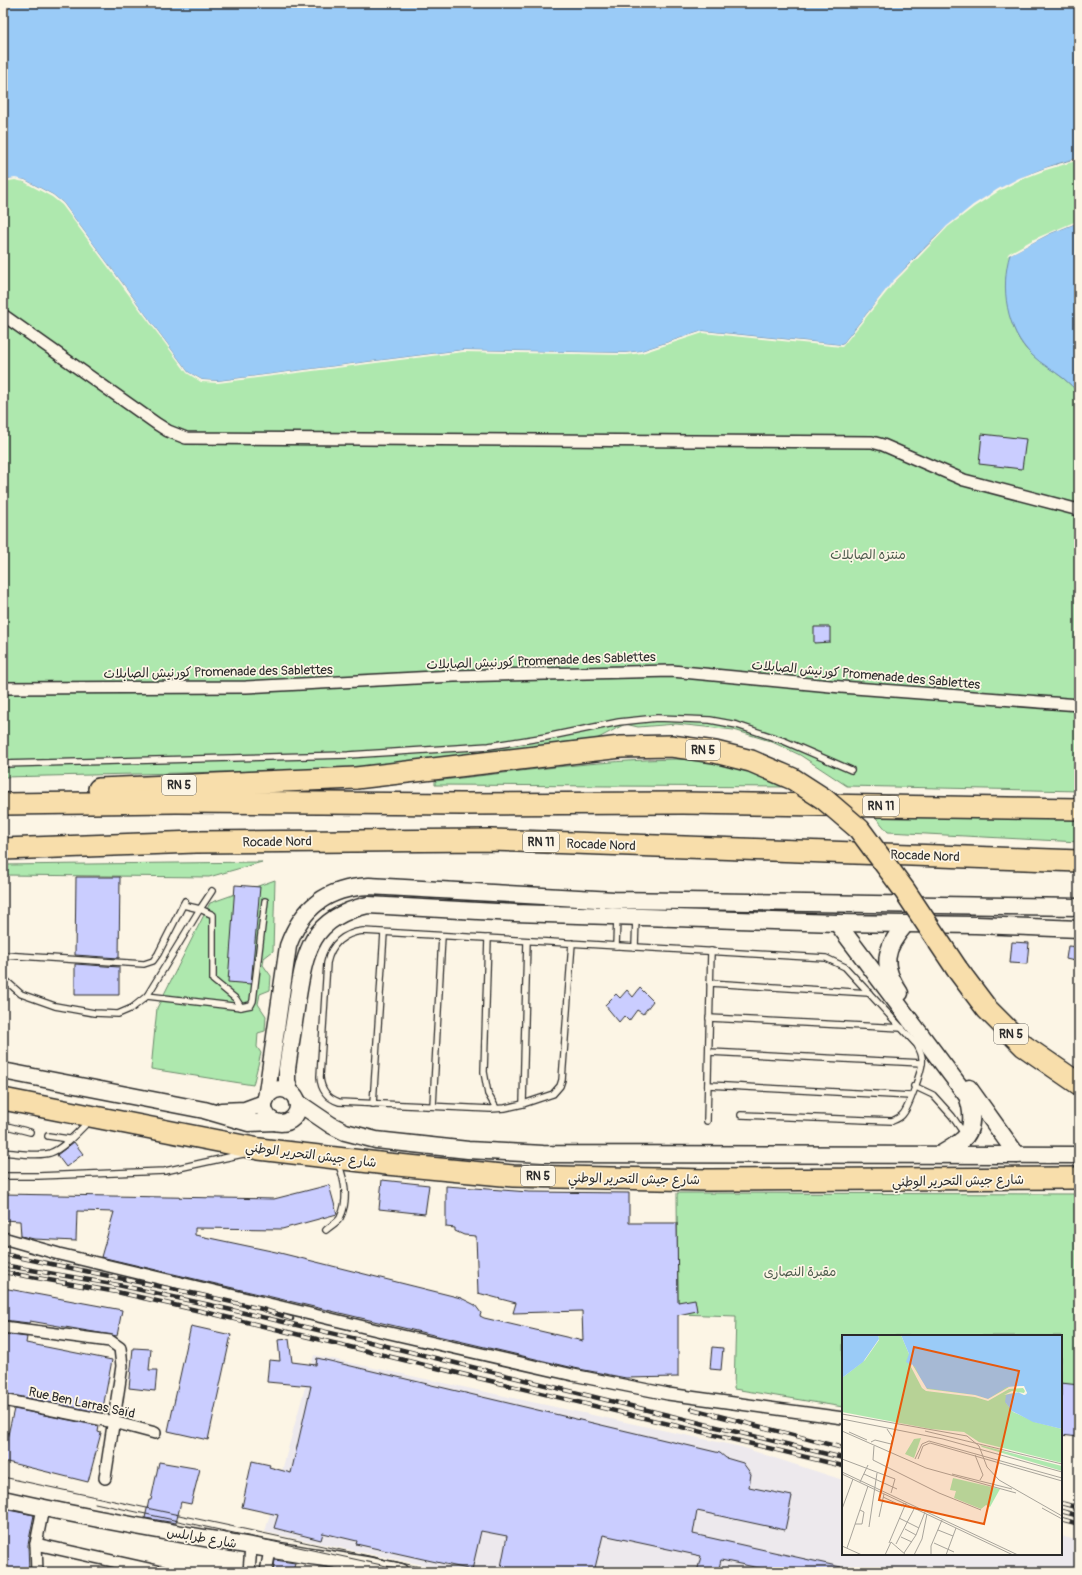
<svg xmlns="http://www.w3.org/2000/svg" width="1082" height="1575" font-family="Pangolin,'Playpen Sans Arabic',sans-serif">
<rect width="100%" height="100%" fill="#fcf5e5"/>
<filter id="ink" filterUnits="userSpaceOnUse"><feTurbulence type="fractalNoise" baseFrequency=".025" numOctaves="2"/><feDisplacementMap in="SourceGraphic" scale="8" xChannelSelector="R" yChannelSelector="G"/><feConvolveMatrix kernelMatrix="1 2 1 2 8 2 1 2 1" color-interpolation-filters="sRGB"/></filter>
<g filter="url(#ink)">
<!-- built -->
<path fill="#ede9ed" d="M314,1355L741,1447L843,1480V1554H1061V1536L1079,1541V1572H457L265,1532Z"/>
<!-- green -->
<g fill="#aee8ae" stroke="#6c8a6c">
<path d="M1079,158V222L1072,224L1006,277C1006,304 1010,334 1031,354C1041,363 1053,370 1063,378C1069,383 1074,388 1079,393V791L847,786L800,755L770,741L734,730L676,724L638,727L625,724L589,743L356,769L3,777V193C5,182 2,180 15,178L446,351L703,331L871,307L947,226L973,205L1019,178Z"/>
<path d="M678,759L718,762L756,772L790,787L435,785V781C516,772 597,760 678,759Z"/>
<path d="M872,813L1079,818V842L888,832Z"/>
<path d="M262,862L209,877L3,875V865Z"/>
<path d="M275,880L273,951L264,958L263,965L271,976L270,990L260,994L258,1004L266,1016L265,1031L258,1033L257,1047L261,1053L253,1085L151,1069L157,1008L210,903Z"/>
<path d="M677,1193L1079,1194V1390L1061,1385V1336H843V1407L734,1389L736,1316L678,1314Z"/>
</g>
<!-- water -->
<g fill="#9acbf7" stroke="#6e8ba5">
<path d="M3,3H1079V158C969,184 909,260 842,345L703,331L641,351L625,353L463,350L218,381L202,380L188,372L63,203L53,195L25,180L8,179L4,184L3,193Z"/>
<path d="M1079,222V393C1074,388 1069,383 1063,378C1053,370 1041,364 1032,355C1006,330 1000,287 1010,254L1051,233Z"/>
</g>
<!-- pier -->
<g fill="#fcf5e5">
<path d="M1079,158V160L1046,170L1020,180L999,191L974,207L948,227L894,283L842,347L703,333L642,353L626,355L463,352L218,383L201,382L187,373L62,205L52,197L24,182L15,180L9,181L5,184L6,193H4L3,184L8,179L15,178L25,180L53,195L63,203L188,372L202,380L218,381L463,350L625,353L641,351L703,331L842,345L892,282L947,226L973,205L998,189L1019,178L1045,168Z"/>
<path d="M1079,220V222L1051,233L1007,256L1009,253L1034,239Z"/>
</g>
<!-- building -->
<g fill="#cacdff" stroke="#2b2b2b">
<path d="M982,434L1026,439L1022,469L979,464Z"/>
<path d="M814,627H830V642L814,643Z"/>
<path d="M76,877H120L119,958L75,955Z"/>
<path d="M235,885L260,887L251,984L228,982Z"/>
<path d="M1012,942L1029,943L1027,964L1010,963Z"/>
<path d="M1068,946L1079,947V962L1066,959Z"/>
<path d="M75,964L119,967V995H75Z"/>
<path d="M640,988L653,1001L643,1014L637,1010L629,1021L624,1016L619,1022L605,1005L616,994L620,998L627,990L633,997Z"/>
<path d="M74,1142L83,1154L66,1167L57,1155Z"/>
<path d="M382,1180L429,1185L425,1214L379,1209Z"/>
<path d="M329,1185L337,1214L282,1229L195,1228V1235L276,1252L461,1298L475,1305L481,1313L480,1316L484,1318L583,1341L582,1311L513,1313L516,1303L478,1293L476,1236L464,1235L455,1231V1228L446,1227V1186L529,1192L629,1193V1223H677L678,1302L695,1299L697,1311L678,1315V1377L626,1378L574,1368L101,1257L114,1212L77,1211L76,1241L34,1239L21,1236L20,1221L3,1220V1194L274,1199Z"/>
<path d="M3,1288L122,1310L117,1336L30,1321L29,1323L3,1320Z"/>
<path d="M191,1326L231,1335L208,1440L168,1431Z"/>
<path d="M3,1334L27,1337L26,1343L112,1360L102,1413L3,1393V1371L5,1360L3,1359Z"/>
<path d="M289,1339L292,1362L316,1365L317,1358L720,1453L726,1458L743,1463L751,1474L749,1487L792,1496L785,1530L697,1511L693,1534L841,1567L840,1572H778L721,1560L718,1572H697L701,1556L603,1535L594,1572H500L507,1536L481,1531L472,1570L356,1544L357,1541L323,1533L321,1540L274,1528L278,1515L242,1507L252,1461L270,1465L269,1467L291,1473L311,1386L267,1382L269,1360L280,1361L278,1340Z"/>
<path d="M712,1347L723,1348L721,1370L710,1369Z"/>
<path d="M133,1348L151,1349L149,1370H157L155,1391L129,1388Z"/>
<path d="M1061,1383L1079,1385V1437L1061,1435Z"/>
<path d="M14,1409L99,1426L98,1432L101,1433L88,1482L3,1461V1456Z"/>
<path d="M159,1462L200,1469L191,1504L181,1502L176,1523L145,1518L149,1500H151Z"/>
<path d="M3,1509L34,1515L28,1545L29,1572H3Z"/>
<path d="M275,1560L295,1563L293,1572H273Z"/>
</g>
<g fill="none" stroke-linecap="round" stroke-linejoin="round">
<defs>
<g id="lane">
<path d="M3,764L348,755L489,746L546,737L619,722L657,718L710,720L737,725L784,741L851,770"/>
<path d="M183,905L200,909L213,915V980L236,999L241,1007"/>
<path d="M488,938L484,1072L488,1094L496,1108"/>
<path d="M572,943L562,1080L560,1086L553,1094L523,1104L505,1108L491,1109L339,1102C327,1098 321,1090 320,1077L327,963C331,944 344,933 363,931L826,958L845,967L917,1045C920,1050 923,1057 922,1063C921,1072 909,1107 903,1114C900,1118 897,1119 892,1121L741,1115"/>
<path d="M616,946L617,918"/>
<path d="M635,947L636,917"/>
<path d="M3,955L144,964L153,961L158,954L185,901"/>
<path d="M3,978L21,994L55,1006L94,1013L118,1014L132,1008L147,996L200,909L212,891"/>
<path d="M710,983L869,993"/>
<path d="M147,996L241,1007L251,1005L253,1001L265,901"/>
<path d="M709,1018L902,1028"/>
<path d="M709,1052L922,1063"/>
<path d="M708,1085L911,1096"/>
<path d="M914,1086L933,1095L952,1116L965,1135"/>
<path d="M373,1104L384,933"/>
<path d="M523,1104L527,941"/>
<path d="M433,1106L442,936"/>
<path d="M707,1121L711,951"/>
<path d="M3,1125L30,1132"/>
<path d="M48,1136L69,1139"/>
<path d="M3,1152C16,1153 38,1157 50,1153C63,1149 79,1131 89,1121"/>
<path d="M3,1176H38L165,1171L243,1154"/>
<path d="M326,1230C330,1226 338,1222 340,1218C349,1200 345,1180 338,1163"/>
</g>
<g id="street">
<path d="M3,315L157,424L168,431L186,438L872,442L883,445L964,480L1079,510"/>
<path d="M3,688L246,687L454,676L672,671L841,687L1079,705"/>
<path d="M3,1238L59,1254L381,1331L573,1375L668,1394L843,1418"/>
<path d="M3,1327L110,1341L120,1348L122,1366L105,1478"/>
<path d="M3,1400L114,1422L155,1433"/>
<path d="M36,1544L162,1572"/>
<path d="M37,1572L36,1544L43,1508"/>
<path d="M249,1572L251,1546"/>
<path d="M266,1572L270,1550"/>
</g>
<g id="secondary">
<path d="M837,923L967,1096C972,1109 975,1130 962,1140C956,1145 948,1150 941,1154"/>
<path d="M900,993C881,966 884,949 905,925"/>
<path d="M3,1071L204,1110L249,1123L276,1122"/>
<path d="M969,1088L1017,1155"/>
<circle cx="281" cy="1106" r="17"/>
<path d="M290,1092L287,1081V1069C290,1047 294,1024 297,1002C305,950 311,918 368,905L515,913L837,923L976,925L1079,929"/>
<path d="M266,1099L288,946C302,907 327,888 369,886L614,900L1079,907"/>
<path d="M297,1102L331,1125L345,1132L376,1140L468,1150L543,1154L1079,1155"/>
<path d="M221,1111L245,1110L264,1103"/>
<path d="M3,1499C91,1519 180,1534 269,1549C313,1557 357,1562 401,1572"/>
</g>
<g id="highway">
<path d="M99,789L356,778"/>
<path d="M3,804L176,802L463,804L683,803L1079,809"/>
<path d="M3,849L196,842L491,840L1079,861"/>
<path d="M957,969L987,1009L1024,1046L1079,1084"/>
<path d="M3,1099L259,1149L387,1164L513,1176L707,1180L1079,1178"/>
</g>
</defs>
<!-- lane casing -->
<use href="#lane" stroke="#2b2b2b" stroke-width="8"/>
<!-- street casing -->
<use href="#street" stroke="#2b2b2b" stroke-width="14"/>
<!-- secondary casing -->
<use href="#secondary" stroke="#2b2b2b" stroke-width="19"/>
<!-- highway casing -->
<use href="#highway" stroke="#2b2b2b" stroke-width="24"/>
<!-- lane -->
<use href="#lane" stroke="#fcf5e5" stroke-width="5.5"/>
<!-- street -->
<use href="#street" stroke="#fcf5e5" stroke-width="11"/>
<!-- secondary -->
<use href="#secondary" stroke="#fcf5e5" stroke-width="16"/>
<!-- highway -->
<use href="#highway" stroke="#f8deab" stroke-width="21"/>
<!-- tram -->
<g stroke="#2b2b2b" stroke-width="1">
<path d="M3,1477L443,1572"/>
<path d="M95,1503L414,1572"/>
</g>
<defs>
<g id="rail">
<path d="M3,1254L201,1295L262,1309L292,1319"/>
<path d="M3,1265L118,1285L210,1305L378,1344L843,1458"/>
<path d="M3,1272L117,1292L209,1313L843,1466"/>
<path d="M692,1409L843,1448"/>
<path d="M1061,1503L1079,1508"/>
<path d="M1061,1511L1079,1516"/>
<path d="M1061,1519L1079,1524"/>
</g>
</defs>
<!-- rail casing -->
<use href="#rail" stroke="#2b2b2b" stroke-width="4.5"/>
<!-- rail -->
<use href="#rail" stroke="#fcf5e5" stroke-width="3" stroke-dasharray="9" stroke-linecap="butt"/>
<defs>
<path id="highway-bridge" d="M356,778L621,747L671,746L715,752L751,761L793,779L824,799L859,829L905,891L957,969"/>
</defs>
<!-- highway-bridge casing -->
<use href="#highway-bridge" stroke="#2b2b2b" stroke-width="24" stroke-linecap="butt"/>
<!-- highway-bridge -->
<use href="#highway-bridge" stroke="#f8deab" stroke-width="21"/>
</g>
</g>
<g text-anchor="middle" stroke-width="3.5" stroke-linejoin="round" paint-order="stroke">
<!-- shield labels -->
<g fill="#fcf5e5" stroke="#6a6863" stroke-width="1">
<rect x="686" y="740" width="34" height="20" rx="3"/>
<rect x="162" y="775" width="34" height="20" rx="3"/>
<rect x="863" y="796" width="36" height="20" rx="3"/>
<rect x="523" y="832" width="36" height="20" rx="3"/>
<rect x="994" y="1024" width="34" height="20" rx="3"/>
<rect x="521" y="1166" width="34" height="20" rx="3"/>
</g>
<g font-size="12" font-weight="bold" fill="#2b2b2b">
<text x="703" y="754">RN 5</text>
<text x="179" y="789">RN 5</text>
<text x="881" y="810">RN 11</text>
<text x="541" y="846">RN 11</text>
<text x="1011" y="1038">RN 5</text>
<text x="538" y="1180">RN 5</text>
</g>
<!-- park labels -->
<g font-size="13" fill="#4c5a4c" stroke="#fcf5e5">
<text x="868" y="559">منتزه الصابلات</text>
<text x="800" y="1276">مقبرة النصارى</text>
</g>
<!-- street labels -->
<g font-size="13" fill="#2b2b2b" stroke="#fcf5e5">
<text transform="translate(541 660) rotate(-2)" y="5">كورنيش الصابلات Promenade des Sablettes</text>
<text transform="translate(218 671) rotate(-1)" y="5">كورنيش الصابلات Promenade des Sablettes</text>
<text transform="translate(866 674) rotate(5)" y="5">كورنيش الصابلات Promenade des Sablettes</text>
<text transform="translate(277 841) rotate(-1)" y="5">Rocade Nord</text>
<text transform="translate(601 844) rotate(2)" y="5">Rocade Nord</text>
<text transform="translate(925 855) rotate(2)" y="5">Rocade Nord</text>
<text transform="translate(311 1154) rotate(7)" y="5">شارع جيش التحرير الوطني</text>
<text transform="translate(634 1178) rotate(1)" y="5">شارع جيش التحرير الوطني</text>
<text transform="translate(958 1180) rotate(-1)" y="5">شارع جيش التحرير الوطني</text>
<text transform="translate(82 1402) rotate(12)" y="5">Rue Ben Larras Saïd</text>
<text transform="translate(202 1537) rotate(10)" y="5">شارع طرابلس</text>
</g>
</g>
<!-- overview -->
<g transform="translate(842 1335)">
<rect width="220" height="220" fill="#fcf5e5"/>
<path d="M36,0H59L67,19L68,30L165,52H183L184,59L164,61V68L171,77L193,87L220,94V128L137,107L122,97L89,94L0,77V43L23,25L37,5ZM79,103L72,123L63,119L72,104ZM138,110L220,131V136L140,112ZM111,143L158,154L148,172L144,170L139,174L112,163L114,156L108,155Z" fill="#aee8ae"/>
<path d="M0,0H36L37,4L21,27L0,43ZM59,0H220V94L191,87L170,76L163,67L164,60L176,57L183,60L185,58L181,51L165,52L146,64L133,60L83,53L73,32L64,27L67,19Z" fill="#9acbf7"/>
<path d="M70,29L85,54L133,60L146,64L167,52L182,51L185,58L182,60L176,57L162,60L170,56L182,58L183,56L181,53L167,54L146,66L133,62L84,56L80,53L69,32Z" fill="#fcf5e5"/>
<path fill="none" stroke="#a8a49b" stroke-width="1" d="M0,79L125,101L137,111L145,132L157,145L220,181M0,84L101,104L220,137M0,96L84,133L174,158M83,96L220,129M7,97L25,105M29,107L33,105L49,109L51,103L45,94M32,111L31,125L97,158L139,175M133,120L141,140L138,145M0,124L53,144L49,158M73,124L80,109L87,106L220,143M76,124L81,111L88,108L220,146M0,137L176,220M0,139L171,220M22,139L55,154M110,139L170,154M18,147L26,130M41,162L60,171L62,168M200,173L220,184M0,174L11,144M37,182L42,159M57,183L77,193M13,189H20L22,177L18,175M27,192L35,138M63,194L74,200M96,195L111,201M59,202L70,207M47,208L64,168M92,208L112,217M54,209L73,172M0,211L20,220M5,213L26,151M62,218L74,200L83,177M43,220L49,207L64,220M72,220L80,204L85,179M89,220V211L100,185M104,220L114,193"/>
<path fill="#e8590c" fill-opacity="0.15" stroke="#e8590c" stroke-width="2" d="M72,12L177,36L142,189L37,165Z"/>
<rect width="220" height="220" fill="none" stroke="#2b2b2b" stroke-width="2"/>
</g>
<!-- margin -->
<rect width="1082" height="1575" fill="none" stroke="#fcf5e5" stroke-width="16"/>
<rect x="8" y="8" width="1066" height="1559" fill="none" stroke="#2b2b2b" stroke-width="1.5" filter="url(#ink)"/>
</svg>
